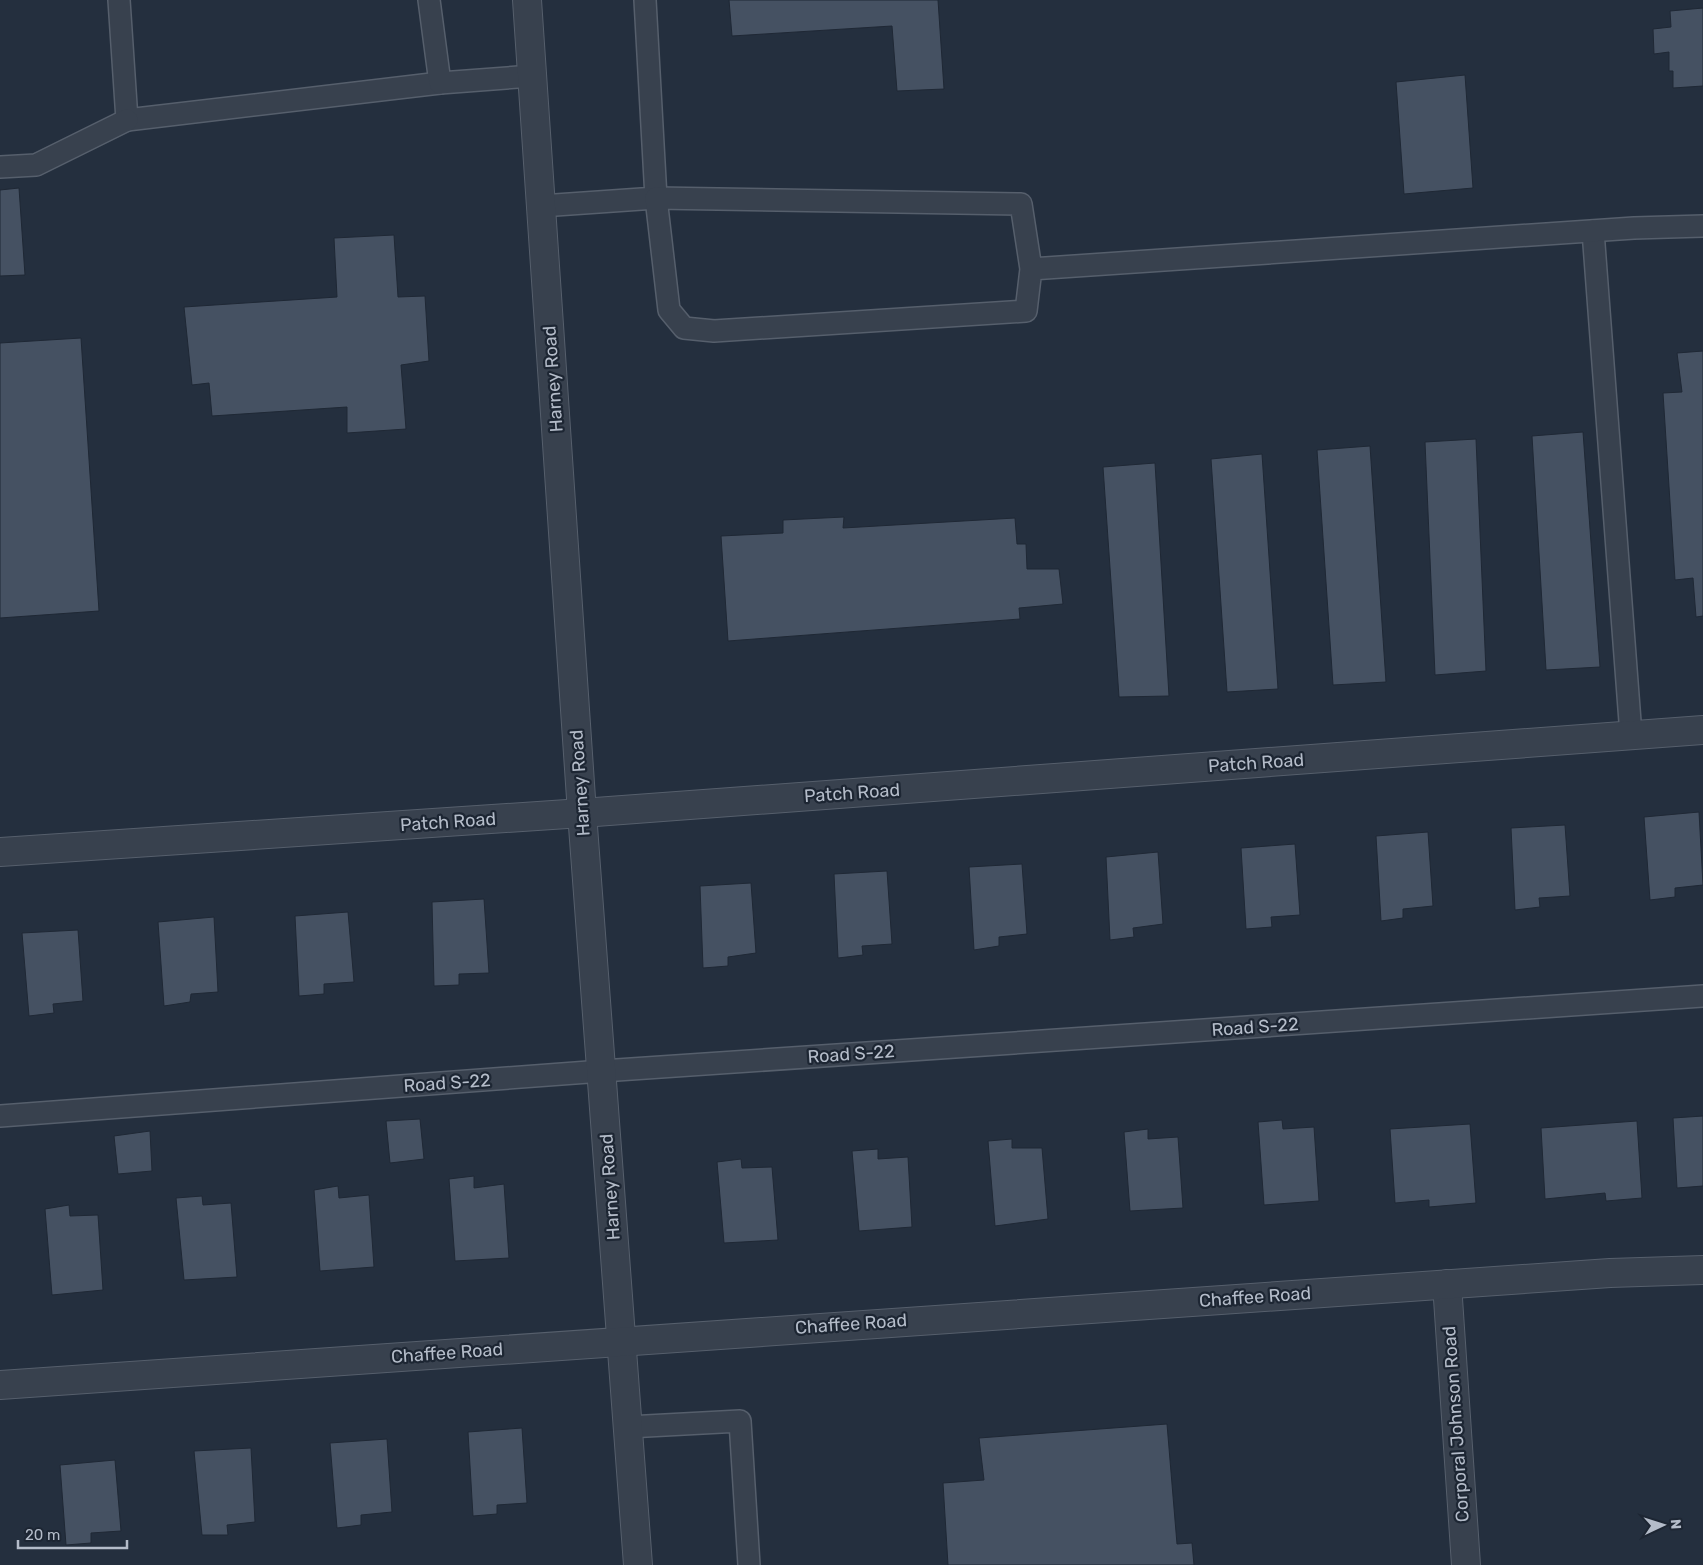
<svg xmlns="http://www.w3.org/2000/svg" width="1703" height="1565" font-family="Rubik,sans-serif">
<rect width="100%" height="100%" fill="#242f3e"/>
<!-- building -->
<g fill="#455162" stroke="#1f2835">
<path d="M729,0H938L944,89L897,91L892,26L732,36Z"/>
<path d="M1703,8V86L1673,88V71H1669V52L1654,54L1653,29L1671,27L1670,11Z"/>
<path d="M1465,75L1473,188L1404,194L1396,82Z"/>
<path d="M19,188L25,275L0,276V190Z"/>
<path d="M394,235L398,297L425,296L429,361L401,365L406,429L347,433V407L212,416L209,383L192,385L184,307L337,297L334,238Z"/>
<path d="M81,338L99,611L0,618V343Z"/>
<path d="M1703,351V616L1696,617L1693,578L1675,580L1663,393L1682,392L1677,353Z"/>
<path d="M1583,432L1600,667L1546,670L1532,436Z"/>
<path d="M1476,439L1486,671L1435,675L1425,442Z"/>
<path d="M1370,446L1386,682L1333,685L1317,450Z"/>
<path d="M1262,454L1278,689L1227,692L1211,459Z"/>
<path d="M1155,463L1169,696L1119,697L1103,467Z"/>
<path d="M844,517L843,528L1015,518L1017,544H1026L1027,569H1059L1063,604L1019,608L1020,619L728,641L721,536L783,533V520Z"/>
<path d="M1699,812L1703,885L1675,888V897L1650,900L1644,817Z"/>
<path d="M1565,825L1570,896L1539,898L1540,907L1515,910L1511,828Z"/>
<path d="M1428,832L1433,906L1403,909V918L1381,921L1376,836Z"/>
<path d="M1295,844L1300,915L1271,917L1272,927L1246,929L1241,848Z"/>
<path d="M1158,852L1163,924L1133,928L1134,937L1110,940L1106,857Z"/>
<path d="M1022,864L1027,934L999,937V946L974,950L969,867Z"/>
<path d="M887,871L892,944L862,946L863,955L838,958L834,874Z"/>
<path d="M751,883L756,953L728,957V966L703,968L700,886Z"/>
<path d="M484,899L489,973L459,974V985L434,986L432,902Z"/>
<path d="M348,912L354,982L324,984V994L299,996L295,916Z"/>
<path d="M214,917L218,992L191,994L190,1002L164,1006L158,922Z"/>
<path d="M78,930L83,1001L53,1004L54,1013L29,1016L22,933Z"/>
<path d="M1703,1116V1186L1677,1188L1673,1118Z"/>
<path d="M420,1119L424,1159L390,1163L386,1121Z"/>
<path d="M1282,1120L1283,1129L1314,1127L1319,1201L1264,1205L1258,1122Z"/>
<path d="M1637,1121L1642,1198L1606,1201L1605,1193L1545,1199L1541,1128Z"/>
<path d="M1470,1124L1476,1203L1429,1207V1200L1395,1203L1390,1129Z"/>
<path d="M1148,1129V1139L1178,1137L1183,1208L1130,1211L1124,1132Z"/>
<path d="M150,1131L152,1171L118,1174L114,1136Z"/>
<path d="M1012,1139V1148H1042L1048,1219L995,1226L988,1141Z"/>
<path d="M878,1149V1159L908,1157L912,1227L859,1231L852,1151Z"/>
<path d="M741,1159L742,1168L772,1167L778,1240L724,1243L717,1162Z"/>
<path d="M474,1176V1188L504,1184L509,1258L455,1261L449,1179Z"/>
<path d="M338,1186L339,1198L369,1195L374,1267L320,1271L314,1190Z"/>
<path d="M202,1196L203,1205L231,1203L237,1277L184,1280L176,1198Z"/>
<path d="M69,1205L70,1216L98,1215L103,1290L52,1295L45,1209Z"/>
<path d="M1167,1424L1177,1544L1192,1543L1194,1565H948L943,1483L984,1480L979,1438Z"/>
<path d="M522,1428L527,1503L497,1505V1514L473,1516L468,1432Z"/>
<path d="M387,1439L392,1512L361,1515V1525L337,1528L330,1443Z"/>
<path d="M251,1448L255,1522L227,1525L228,1535H202L194,1451Z"/>
<path d="M115,1460L121,1531L91,1533V1543L66,1545L60,1465Z"/>
</g>
<g fill="none" stroke-linecap="round" stroke-linejoin="round">
<defs>
<g id="service">
<path d="M119,0L127,120L440,83"/>
<path d="M429,0L440,83L532,76"/>
<path d="M0,167L36,165L127,120"/>
<path d="M541,206L656,198L645,0"/>
<path d="M1593,231L1631,735"/>
<path d="M1031,269L1026,311L714,331L684,328L669,310L656,198L1021,204L1031,269L1634,228L1703,226"/>
<path d="M0,1116L602,1071L1703,996"/>
<path d="M628,1427L740,1421L749,1565"/>
</g>
<g id="minor">
<path d="M527,0L582,813L638,1565"/>
<path d="M0,852L582,813L1703,730"/>
<path d="M1447,1284L1466,1565"/>
<path d="M0,1385L1610,1273L1703,1270"/>
</g>
</defs>
<!-- service casing -->
<use href="#service" stroke="#565f6c" stroke-width="24"/>
<!-- minor casing -->
<use href="#minor" stroke="#565f6c" stroke-width="30"/>
<!-- service -->
<use href="#service" stroke="#38414e" stroke-width="21"/>
<!-- minor -->
<use href="#minor" stroke="#38414e" stroke-width="28"/>
</g>
<g text-anchor="middle" stroke-width="4.5" stroke-linejoin="round" paint-order="stroke">
<!-- street labels -->
<g font-size="18" fill="#b4bcc9" stroke="#1d2633">
<text transform="translate(553 379) rotate(-94)" y="6">Harney Road</text>
<text transform="translate(1256 763) rotate(-4)" y="6">Patch Road</text>
<text transform="translate(580 783) rotate(-94)" y="6">Harney Road</text>
<text transform="translate(852 793) rotate(-4)" y="6">Patch Road</text>
<text transform="translate(448 822) rotate(-4)" y="6">Patch Road</text>
<text transform="translate(1255 1027) rotate(-4)" y="6">Road S-22</text>
<text transform="translate(851 1054) rotate(-4)" y="6">Road S-22</text>
<text transform="translate(447 1083) rotate(-4)" y="6">Road S-22</text>
<text transform="translate(610 1187) rotate(-94)" y="6">Harney Road</text>
<text transform="translate(1255 1297) rotate(-4)" y="6">Chaffee Road</text>
<text transform="translate(851 1324) rotate(-4)" y="6">Chaffee Road</text>
<text transform="translate(447 1353) rotate(-4)" y="6">Chaffee Road</text>
<text transform="translate(1456 1424) rotate(-94)" y="6">Corporal Johnson Road</text>
</g>
</g>
<!-- north arrow -->
<g transform="translate(1663 1525) rotate(86)" stroke="#1d2633" stroke-width="4" paint-order="stroke">
<path d="M0-4L9 19L0 12L-9 19Z" fill="#b4bcc9"/>
<text y="-8" font-size="14" font-weight="bold" text-anchor="middle" fill="#b4bcc9">N</text>
</g>
<!-- scale -->
<path d="M18 1540v8h109v-8" fill="none" stroke="#b4bcc9" stroke-width="2.5"/>
<text x="25" y="1540" font-size="15" fill="#b4bcc9" stroke="#1d2633" stroke-width="4" paint-order="stroke">20 m</text>
</svg>
